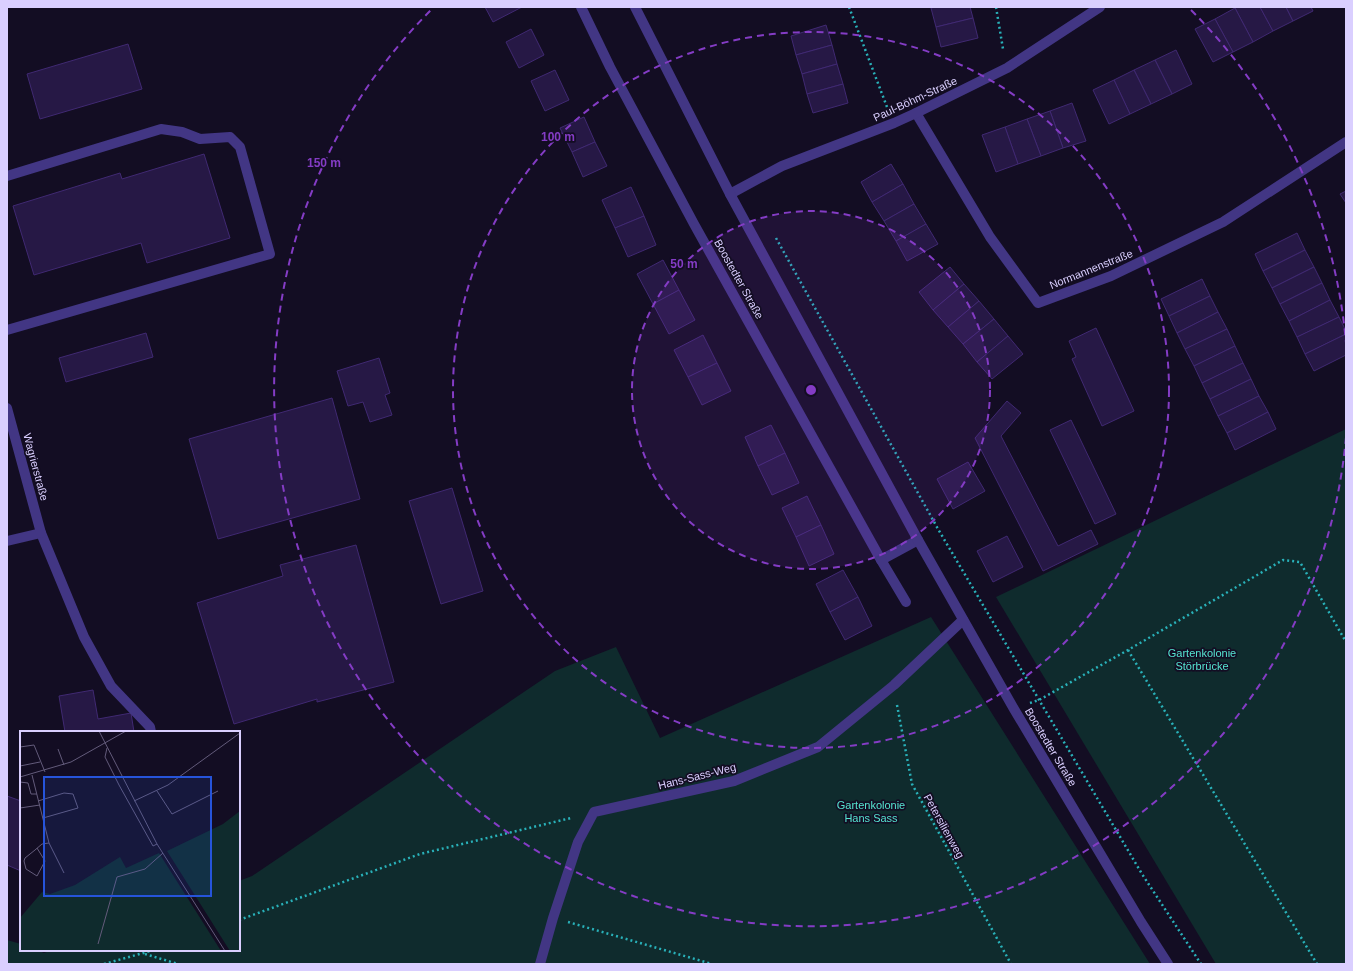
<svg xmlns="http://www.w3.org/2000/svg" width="1353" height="971" font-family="Arial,sans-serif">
<rect width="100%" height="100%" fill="#130d23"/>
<!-- green -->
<g fill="#0f2b2d">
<path d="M1346,429V964H1216L996,597Z"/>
<path d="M931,617L1150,964H7V940L21,944V950H37L44,953L52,950H239V881L252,876L555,671L616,647L660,738Z"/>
</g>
<!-- building -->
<g fill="#261845" stroke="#402972">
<path d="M485,7H522L493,22Z"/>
<path d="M935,7H970L973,18L936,27L931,8Z"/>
<path d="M1237,7H1260L1273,31L1253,42L1235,8Z"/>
<path d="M1260,7H1286L1293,21L1273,31Z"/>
<path d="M1286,7H1311L1313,11L1293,21Z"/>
<path d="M1235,8L1253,42L1233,52L1215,19Z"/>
<path d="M973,18L978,38L941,47L936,27Z"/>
<path d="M1215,19L1233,52L1213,62L1195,29Z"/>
<path d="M826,25L832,45L796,55L791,36Z"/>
<path d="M531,29L544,55L519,68L506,42Z"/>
<path d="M128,44L142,89L40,119L27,74Z"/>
<path d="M832,45L837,64L802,74L796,55Z"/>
<path d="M1176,50L1192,84L1172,94L1155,60Z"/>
<path d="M1155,60L1172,94L1151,104L1134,70Z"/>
<path d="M837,64L843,84L807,94L802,74Z"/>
<path d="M555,70L569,100L545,111L531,81Z"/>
<path d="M1134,70L1151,104L1130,114L1114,80Z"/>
<path d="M1114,80L1130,114L1109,124L1093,90Z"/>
<path d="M843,84L848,103L813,113L807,94Z"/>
<path d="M1072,103L1086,141L1063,148L1050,111Z"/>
<path d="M1050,111L1063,148L1041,156L1027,119Z"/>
<path d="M584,117L595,142L572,152L560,128Z"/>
<path d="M1027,119L1041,156L1018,164L1005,127Z"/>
<path d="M1005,127L1018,164L996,172L982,135Z"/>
<path d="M595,142L607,166L583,177L572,152Z"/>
<path d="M204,154L230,238L147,263L141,243L34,275L13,206L120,173L122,179Z"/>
<path d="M891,164L903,184L872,202L861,182Z"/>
<path d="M903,184L914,204L884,221L872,202Z"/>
<path d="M631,187L644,216L615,228L602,200Z"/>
<path d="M1346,191V203L1340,194Z"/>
<path d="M914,204L926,224L896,241L884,221Z"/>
<path d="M644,216L656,245L628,257L615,228Z"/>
<path d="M926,224L938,244L907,261L896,241Z"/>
<path d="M1297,233L1305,250L1263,271L1255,254Z"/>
<path d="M1305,250L1314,267L1272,288L1263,271Z"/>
<path d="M663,260L679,290L653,304L637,274Z"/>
<path d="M950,267L964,284L933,310L919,292Z"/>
<path d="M1314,267L1322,283L1280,304L1272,288Z"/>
<path d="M1202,279L1210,296L1169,316L1161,299Z"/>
<path d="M1322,283L1330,300L1289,321L1280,304Z"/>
<path d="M964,284L979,301L948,327L933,310Z"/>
<path d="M679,290L695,320L669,334L653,304Z"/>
<path d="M1210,296L1218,312L1177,333L1169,316Z"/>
<path d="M1330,300L1339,317L1297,337L1289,321Z"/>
<path d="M979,301L994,319L963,344L948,327Z"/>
<path d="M1218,312L1227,329L1185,349L1177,333Z"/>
<path d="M1339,317L1346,331V334L1305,354L1297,337Z"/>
<path d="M994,319L1008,336L977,362L963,344Z"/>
<path d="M1096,328L1134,411L1102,426L1072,359L1076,357L1069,341Z"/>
<path d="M1227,329L1235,346L1194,366L1185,349Z"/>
<path d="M146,333L153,357L66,382L59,358Z"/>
<path d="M1346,334V355L1314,371L1305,354Z"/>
<path d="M703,335L717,363L688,377L674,350Z"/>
<path d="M1008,336L1023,354L992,379L977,362Z"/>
<path d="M1235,346L1243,363L1202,383L1194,366Z"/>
<path d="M379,358L390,393L385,395L392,415L370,422L363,402L348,406L337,371Z"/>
<path d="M717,363L731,391L702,405L688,377Z"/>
<path d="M1243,363L1251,379L1210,399L1202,383Z"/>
<path d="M1251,379L1259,396L1218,416L1210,399Z"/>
<path d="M1259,396L1268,412L1227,433L1218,416Z"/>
<path d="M332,398L360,499L218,539L189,439Z"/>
<path d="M1007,401L1021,413L1001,436L1058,546L1091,530L1098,544L1043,571L975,438Z"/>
<path d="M1268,412L1276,429L1235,450L1227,433Z"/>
<path d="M1071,420L1116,514L1095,524L1050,430Z"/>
<path d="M771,425L785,453L758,466L745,437Z"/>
<path d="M785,453L799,483L772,495L758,466Z"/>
<path d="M968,462L985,491L953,509L937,479Z"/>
<path d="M452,488L483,591L441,604L409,501Z"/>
<path d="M807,496L821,525L796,537L782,508Z"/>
<path d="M821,525L834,554L809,566L796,537Z"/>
<path d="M1007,536L1023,567L993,582L977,551Z"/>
<path d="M356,545L394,682L317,702V699L234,724L197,603L283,576L280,565Z"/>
<path d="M843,570L858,597L830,612L816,584Z"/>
<path d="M858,597L872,626L845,640L830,612Z"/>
<path d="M93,690L98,719L131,713L134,732H65L59,696Z"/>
<path d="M7,796L21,801V871L7,865Z"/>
</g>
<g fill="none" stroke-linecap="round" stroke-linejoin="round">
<!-- path -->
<g stroke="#29b1b9" stroke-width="2.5" stroke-dasharray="2 3" stroke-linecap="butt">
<path d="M849,7L887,107"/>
<path d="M996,7L1003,49"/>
<path d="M776,238L938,529L1142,874L1201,964"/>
<path d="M1128,650L1317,964"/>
<path d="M1030,703L1039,700L1128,650L1283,560L1300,562L1346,642"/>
<path d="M897,705L912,784L1011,964"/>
<path d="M239,920L420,854L571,818"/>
<path d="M568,922L712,964"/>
<path d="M145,954L178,964"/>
<path d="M104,964L154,950"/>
</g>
<!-- service -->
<g stroke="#423684" stroke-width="10">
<path d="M7,176L161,129L182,132L200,139L230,137L240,147L270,254L7,330"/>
<path d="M7,541L41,533L84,637L111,686L150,727L151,732"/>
<path d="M540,964L553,918L578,842L594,812L734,781L818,747L894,685L963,620"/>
</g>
<!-- minor -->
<g stroke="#423684" stroke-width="10">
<path d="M581,7L610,67L694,224L881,560L918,540"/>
<path d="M916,113L990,237L1038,303L1111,276L1223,222L1346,142"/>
<path d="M730,194L782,166L894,123L916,113L1007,68L1100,7"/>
<path d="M7,408L41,533"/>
<path d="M881,560L906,602"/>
</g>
<!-- tertiary -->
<path stroke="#423684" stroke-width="10" d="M635,7L730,194L918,540L1014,709L1141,922L1168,964"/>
</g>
<!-- distance rings -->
<circle cx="811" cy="390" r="179" fill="#843cc5" fill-opacity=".12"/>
<g fill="none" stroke="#843cc5" stroke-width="2" stroke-dasharray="7 5">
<circle cx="811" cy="390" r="179"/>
<circle cx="811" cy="390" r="358"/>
<path d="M1346 437A537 537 0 1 1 431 10M1191 10A537 537 0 0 1 1346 343"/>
</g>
<g text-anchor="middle" stroke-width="3.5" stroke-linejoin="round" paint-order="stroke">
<!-- street labels -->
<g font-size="11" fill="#dacfff" stroke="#130d23">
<text transform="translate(915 99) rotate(-25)" y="4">Paul-Böhm-Straße</text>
<text transform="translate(1091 269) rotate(-22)" y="4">Normannenstraße</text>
<text transform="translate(739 279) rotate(61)" y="4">Boostedter Straße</text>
<text transform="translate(36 467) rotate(75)" y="4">Wagrierstraße</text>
<text transform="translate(1051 747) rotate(59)" y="4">Boostedter Straße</text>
<text transform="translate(697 776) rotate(-14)" y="4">Hans-Sass-Weg</text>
<text transform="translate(944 826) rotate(61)" y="4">Petersilienweg</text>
</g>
<!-- park labels -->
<g font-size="11" fill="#55e4d1" stroke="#130d23">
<text x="1202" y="657">Gartenkolonie<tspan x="1202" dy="13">Störbrücke</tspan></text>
<text x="871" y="809">Gartenkolonie<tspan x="871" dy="13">Hans Sass</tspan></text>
</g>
</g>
<!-- overview -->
<g transform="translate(20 731)">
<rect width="220" height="220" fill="#130d23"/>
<path d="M220,80V220H210L147,120L203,93ZM139,122L201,220L0,219V187L22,161L30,163L55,154L100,126L106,137Z" fill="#0f2b2d"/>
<path fill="none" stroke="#635b7b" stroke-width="1" d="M79,0L137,113L205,220M0,16L14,14L25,41M87,17L85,26L99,54L133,115L137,113M38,18L44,34M0,35L20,31M12,44L29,112L44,142M0,46L51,31L106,0M0,51L8,52L11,63H17M137,60L152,83L198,60M18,70L44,62L53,63L58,77L23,87M114,70L148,54L220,2M0,77L20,74M17,117L25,130L17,145L6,138L4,130L5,127L15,119L22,113L29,112M78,213L97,146L125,138L143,122"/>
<path fill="#2654da" fill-opacity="0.15" stroke="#2654da" stroke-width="2" d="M24,46H191V165H24Z"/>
<rect width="220" height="220" fill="none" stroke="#dacfff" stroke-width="2"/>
</g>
<circle cx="811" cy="390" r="6" fill="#843cc5" stroke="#130d23" stroke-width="2"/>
<g font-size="12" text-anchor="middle" font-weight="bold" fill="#843cc5" stroke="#130d23" stroke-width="3.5" stroke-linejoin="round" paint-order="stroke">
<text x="558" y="141">100 m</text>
<text x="324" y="167">150 m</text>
<text x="684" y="268">50 m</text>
</g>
<!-- border -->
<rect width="1353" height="971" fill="none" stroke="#dacfff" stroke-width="16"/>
</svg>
